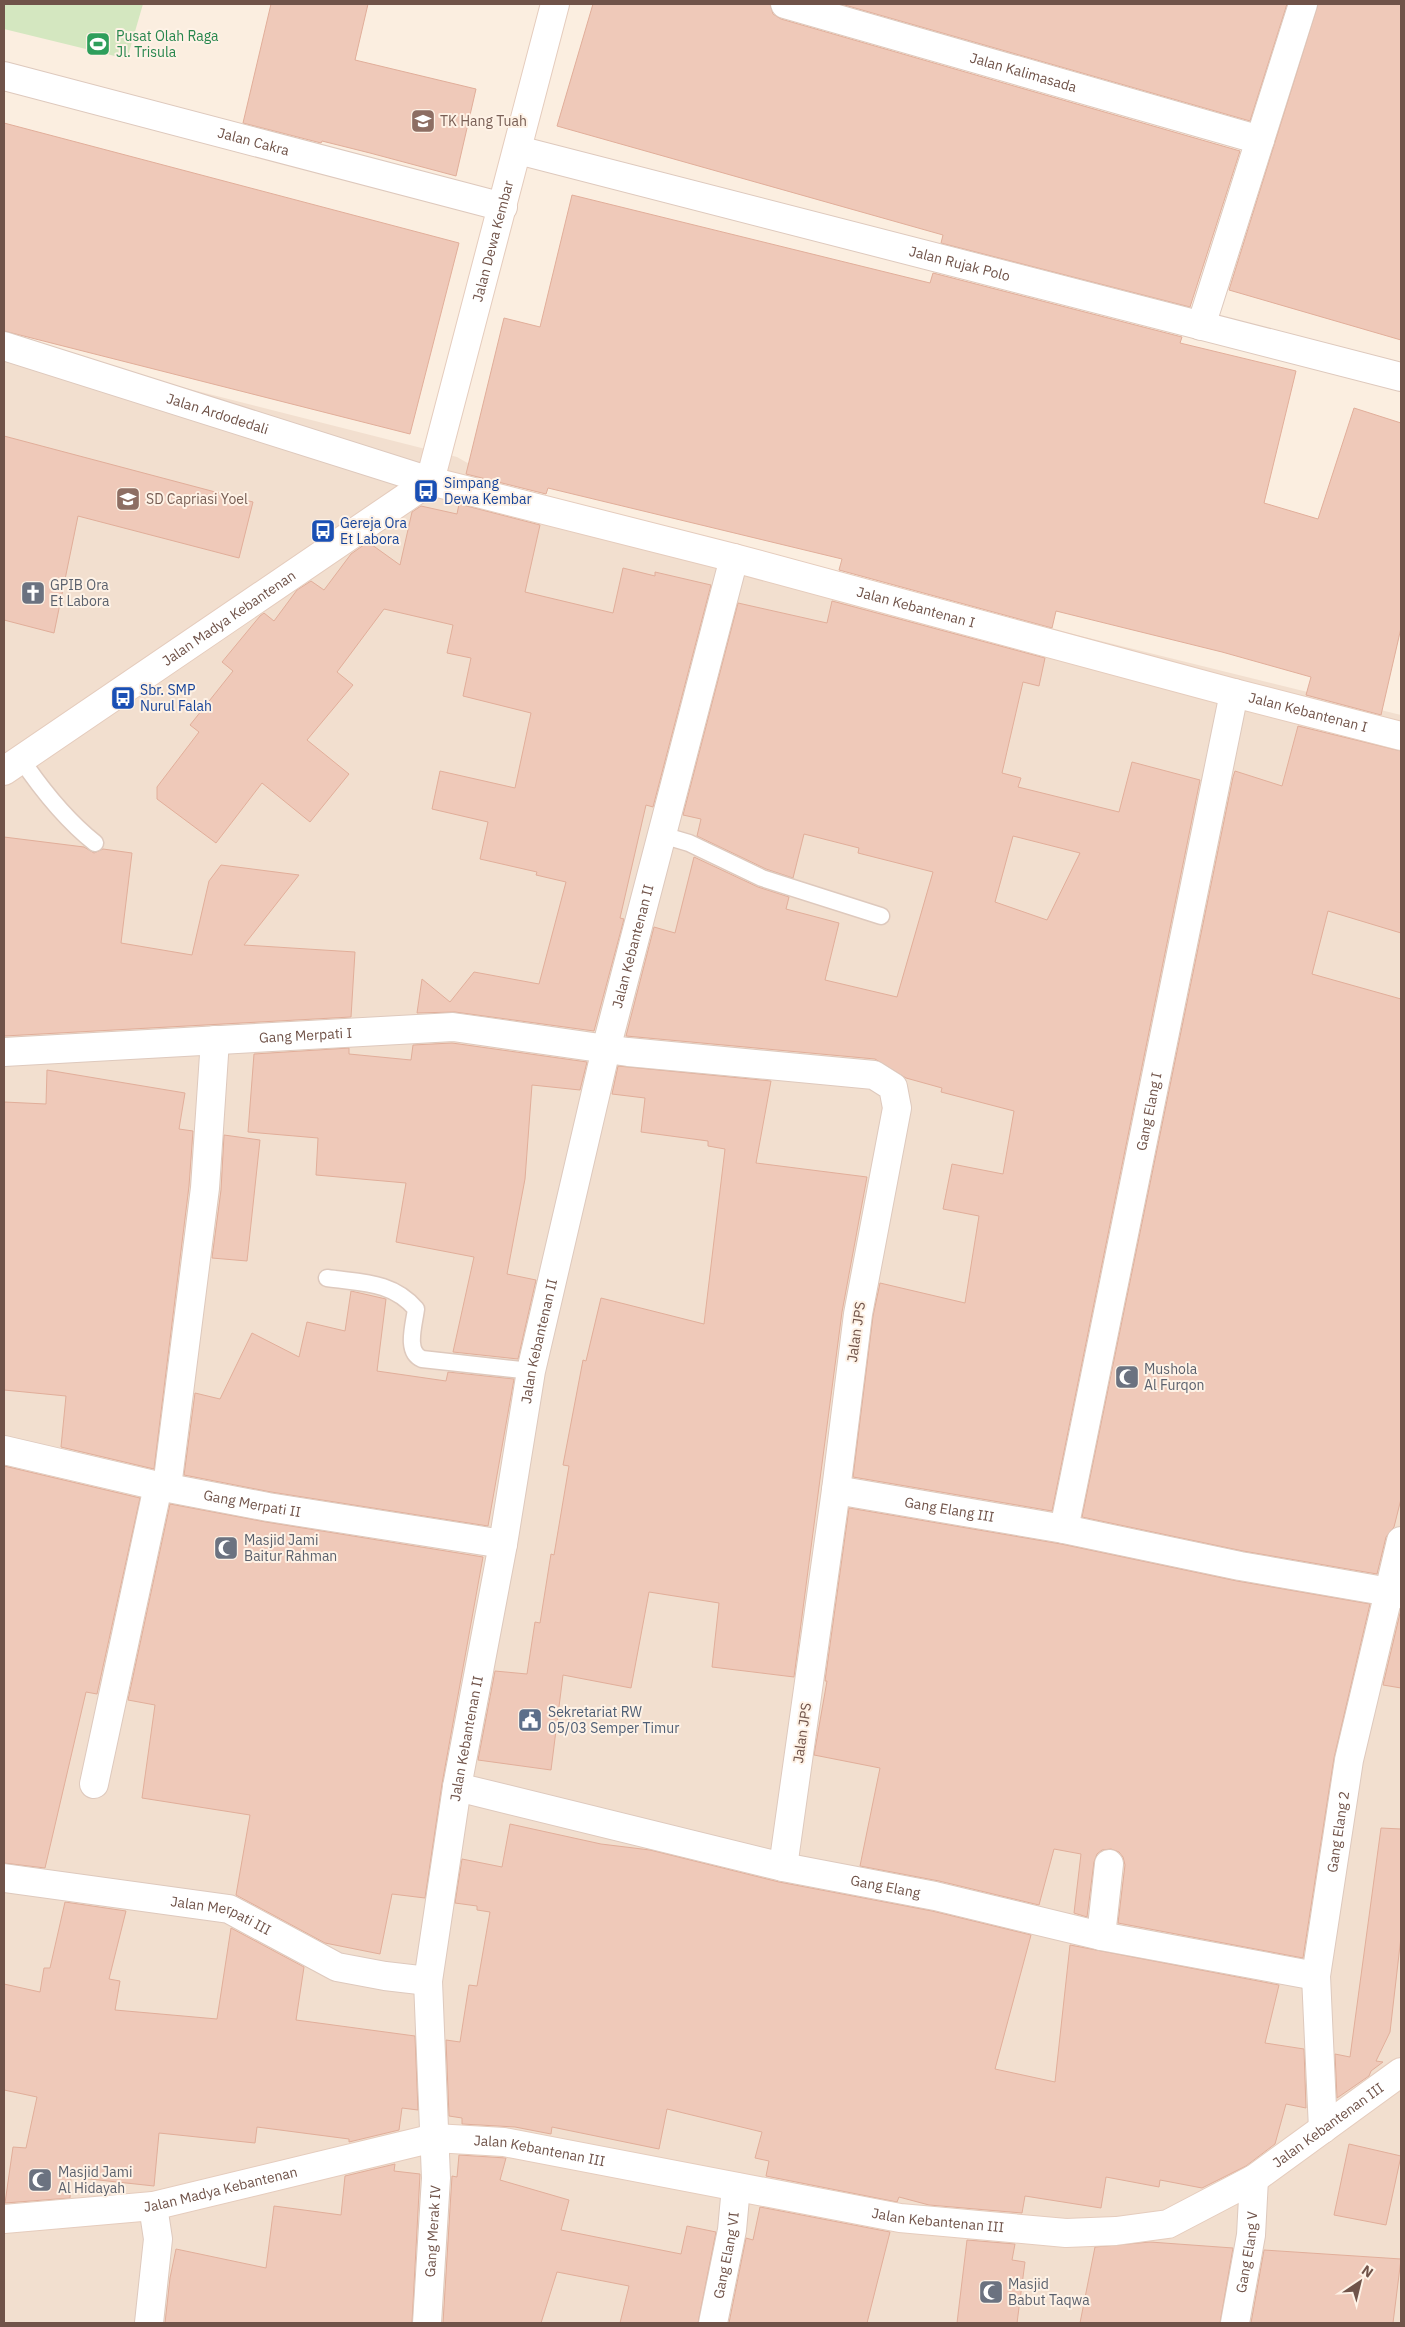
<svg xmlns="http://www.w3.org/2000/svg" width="1405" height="2327" font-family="'IBM Plex Sans',sans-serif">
<rect width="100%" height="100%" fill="#fbeee0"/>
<!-- residential -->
<path fill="#f2dfcf" d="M4,342L457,457L534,501L1401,715V2323H4Z"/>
<!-- green -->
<path fill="#d4e7c0" d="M4,4H143L127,59L4,29Z"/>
<!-- building -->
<g fill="#efc9b9" stroke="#e1ae9a" fill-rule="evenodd">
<path d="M271,4H368L355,60L476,89L456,176L370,153L322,141L321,143L243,123Z"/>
<path d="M593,4H770L773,14L781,19L1240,151L1190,307L941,243L943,235L557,126Z"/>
<path d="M841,4H1287L1250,121Z"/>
<path d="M1318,4H1401V340L1229,290Z"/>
<path d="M4,123L459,243L410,434L4,331Z"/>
<path d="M572,195L930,283L933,273L1182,337L1180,343L1296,371L1264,503L1318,519L1354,408L1401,423V628L1381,715L1306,695L1311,677L1222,652L1056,611L1052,628L839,570L842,559L548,488L546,494L466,474L504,318L540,327Z"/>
<path d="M4,436L253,502L239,558L78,516L54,633L4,620Z"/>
<path d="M459,504L540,525L525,592L613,613L623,568L655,576V572L711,585L653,807L646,805L620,918L624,919L594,1031L455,1012L417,1013L422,979L450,1002L474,972L539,984L566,882L536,875L537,872L480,859L488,822L432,809L440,771L515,788L531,713L463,696L471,658L447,653L453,625L384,609L337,672L353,685L307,740L349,774L310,822L262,783L216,843L157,799V787L199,732L190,725L233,671L222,662L260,616L264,613L274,621L297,590L311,581L324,590L351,554L368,542L400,565L412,512L421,506L457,514Z"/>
<path d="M832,601L1045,658L1039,686L1023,682L1002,773L1021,778L1018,787L1119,812L1132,762L1200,780L1052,1511L853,1477L873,1316L880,1283L965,1303L979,1216L943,1209L952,1164L1003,1174L1014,1111L941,1092L942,1088L906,1078L875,1059L626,1036L654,927L675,933L694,857L758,887L789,897L786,909L839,923L825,980L897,997L933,872L858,853L859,848L804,834L793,878L766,869L697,836L701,819L683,815L738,603L827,623ZM1013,836L1080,853L1047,920L995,902Z"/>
<path d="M1298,726L1401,751V933L1328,911L1312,974L1401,999V1499L1394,1527L1386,1537L1377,1574L1243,1551L1082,1517L1233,777L1235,771L1282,786Z"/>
<path d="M4,837L84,847L94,853L103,849L132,853L121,943L192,955L209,881L221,865L299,875L244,945L355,952L351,1017L4,1036Z"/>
<path d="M452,1043L587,1062L580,1090L532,1085L525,1179L507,1274L536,1280L518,1359L453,1352L474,1257L396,1242L406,1183L316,1175L318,1138L248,1132L254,1054L349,1048V1054L411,1060L413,1045Z"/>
<path d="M618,1066L771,1081L756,1163L867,1177L842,1312L794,1677L712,1667L719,1603L649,1592L631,1688L563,1675L551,1770L478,1760L495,1671L527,1674L535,1622L540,1623L551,1554L554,1555L569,1466L563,1465L583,1360L586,1361L601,1298L704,1324L725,1149L708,1146V1141L641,1132L645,1098L612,1094Z"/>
<path d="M47,1070L185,1093L179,1129L193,1131L189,1186L154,1469L61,1447L66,1396L4,1390V1102L46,1104Z"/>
<path d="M224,1135L260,1140L247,1261L212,1258L221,1190Z"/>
<path d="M351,1291L386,1299L377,1371L446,1381L448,1372L514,1379L488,1526L271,1492L184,1475L195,1393L220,1399L252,1333L299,1357L307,1322L345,1331Z"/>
<path d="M4,1466L140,1498L97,1694L86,1692L45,1868L4,1863Z"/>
<path d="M170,1504L266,1522L483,1557L442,1784L425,1898L392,1894L380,1954L325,1943L236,1895L250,1815L142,1798L155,1705L128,1700Z"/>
<path d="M849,1508L1061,1544L1237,1581L1370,1604L1334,1758L1303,1958L1118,1923L1125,1865L1123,1857L1119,1852L1111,1849L1102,1850L1097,1854L1094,1862L1087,1917L1074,1913L1081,1854L1054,1849L1039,1905L939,1881L860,1866L880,1768L814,1755L827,1681H825Z"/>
<path d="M1401,1609V1688L1383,1685Z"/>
<path d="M510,1824L601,1844L650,1850L779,1882L932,1911L1031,1935L995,2069L1055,2082L1070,1945L1279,1985L1265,2043L1304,2049L1306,2108L1286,2104L1275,2144L1246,2166L1202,2188L1160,2180L1159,2187L1106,2177L1101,2208L1025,2196L1022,2213L929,2205L899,2197L897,2202L766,2176L769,2161L755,2158L762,2132L667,2109L659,2149L552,2127L551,2134L515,2127L462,2124V2118L449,2116L446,2040L460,2042L469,1985L477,1986L490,1912L477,1910V1906L455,1903L462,1859L502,1867Z"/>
<path d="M1381,1828L1401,1829V1937L1390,2032L1376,2061L1383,2062L1371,2071L1369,2076L1337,2098L1335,2054L1350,2057Z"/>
<path d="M65,1902L126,1911L109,1979L120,1981L115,2010L217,2019L231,1928L304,1967L296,2020L415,2036L418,2110L402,2108L399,2130L349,2142V2139L257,2127L255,2143L159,2133L154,2186L71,2177L70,2198L5,2203L13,2147L26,2148L37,2097L4,2090V1984L40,1992L44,1968H50Z"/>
<path d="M1349,2144L1401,2156L1386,2225L1334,2215Z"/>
<path d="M459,2155L506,2158L500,2180L569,2200L561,2230L681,2254L687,2226L716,2232L698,2323H620L629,2286L557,2272L541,2323H443L452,2176L457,2177Z"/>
<path d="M395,2164L394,2171L420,2174L412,2323H165L170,2278L176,2249L266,2268L274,2206L341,2215L345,2176Z"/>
<path d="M760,2207L890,2232L867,2323H729L746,2238L753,2240Z"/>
<path d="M967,2240L1015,2244L1012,2260L1025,2262L1017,2323H957Z"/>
<path d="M1150,2242L1233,2248L1220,2323H1080L1095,2247Z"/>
<path d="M1264,2250L1401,2259L1393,2323H1251Z"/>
</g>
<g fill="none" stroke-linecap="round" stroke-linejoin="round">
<defs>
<g id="lane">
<path d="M21,759C42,790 66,820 95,843"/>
<path d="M662,835L689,843L762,878L881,916"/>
<path d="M327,1278C361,1283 392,1281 416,1309C414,1325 405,1352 422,1359L531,1371"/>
</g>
<g id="street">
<path id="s1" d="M785,4L1260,140"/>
<path id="s2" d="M4,76L503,207"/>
<path id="s3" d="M518,150L1401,377"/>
<path d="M1201,326L1303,4"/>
<path id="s4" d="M4,346L430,481"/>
<path id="s5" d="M4,1052L453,1027L628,1052L874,1075L893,1087L897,1108L858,1314L836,1490L783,1867"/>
<path id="s6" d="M4,1450L158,1486L268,1507L503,1544"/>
<path d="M167,1487L205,1188L215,1040"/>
<path id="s7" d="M836,1490L1064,1529L1240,1566L1401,1594"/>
<path id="s8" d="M1064,1529L1234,693"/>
<path d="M94,1784L158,1486"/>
<path id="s9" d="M457,1787L783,1867L935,1896L1101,1936L1316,1976"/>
<path id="s10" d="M4,1878L229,1909L337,1967L385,1976L428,1981"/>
<path d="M1101,1936L1109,1864"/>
<path id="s11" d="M1323,2129L1316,1976L1349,1760L1401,1541"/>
<path d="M149,2323L158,2239L153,2206"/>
<path id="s12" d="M427,2323L436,2178L428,1981L457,1787L503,1544L531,1371L606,1049L734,558"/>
<path id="s13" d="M713,2323L732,2230L736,2187"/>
<path id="s14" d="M1235,2323L1251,2235L1254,2179"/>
</g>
<g id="secondary">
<path id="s15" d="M430,481L734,558L1234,693L1401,736"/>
<path id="s16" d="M430,481L555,4"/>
<path id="s17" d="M4,771L430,481"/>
<path id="s18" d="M4,2219L153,2206L434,2138L504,2142L900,2218L1066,2233L1116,2231L1168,2224L1254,2179L1401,2072"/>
</g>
</defs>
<!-- lane casing -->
<use href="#lane" stroke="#dec9bd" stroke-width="19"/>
<!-- street casing -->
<use href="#street" stroke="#dec9bd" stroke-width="30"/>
<!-- secondary casing -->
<use href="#secondary" stroke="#e5ccbd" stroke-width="30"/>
<!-- lane -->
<use href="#lane" stroke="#fff" stroke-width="16"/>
<!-- street -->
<use href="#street" stroke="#fff" stroke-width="28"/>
<!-- secondary -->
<use href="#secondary" stroke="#fff" stroke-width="28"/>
</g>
<!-- icons -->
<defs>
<symbol id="stadium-square" viewBox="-11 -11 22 22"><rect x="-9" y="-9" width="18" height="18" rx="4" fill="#2e9e5b" stroke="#fef2e6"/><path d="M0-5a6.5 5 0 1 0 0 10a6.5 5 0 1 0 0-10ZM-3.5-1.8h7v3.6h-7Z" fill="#fff"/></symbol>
<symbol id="school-square" viewBox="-11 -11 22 22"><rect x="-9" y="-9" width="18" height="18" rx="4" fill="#8d6e63" stroke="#fef2e6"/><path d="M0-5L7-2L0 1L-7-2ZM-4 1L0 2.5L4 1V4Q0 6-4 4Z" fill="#fff"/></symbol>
<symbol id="bus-square" viewBox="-11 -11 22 22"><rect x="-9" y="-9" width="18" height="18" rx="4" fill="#1a4fb4" stroke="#fef2e6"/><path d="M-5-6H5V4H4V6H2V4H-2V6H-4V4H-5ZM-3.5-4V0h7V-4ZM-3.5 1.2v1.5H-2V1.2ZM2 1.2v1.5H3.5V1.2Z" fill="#fff"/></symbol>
<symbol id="church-square" viewBox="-11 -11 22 22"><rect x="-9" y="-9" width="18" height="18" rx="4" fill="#6b7280" stroke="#fef2e6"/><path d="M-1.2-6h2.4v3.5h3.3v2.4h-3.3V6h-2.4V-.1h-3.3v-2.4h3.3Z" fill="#fff"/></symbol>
<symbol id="mosque-square" viewBox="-11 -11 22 22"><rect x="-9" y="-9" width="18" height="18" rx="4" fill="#6b7280" stroke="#fef2e6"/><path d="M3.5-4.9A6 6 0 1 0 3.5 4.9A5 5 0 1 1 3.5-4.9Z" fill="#fff"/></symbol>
<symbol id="civic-square" viewBox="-11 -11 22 22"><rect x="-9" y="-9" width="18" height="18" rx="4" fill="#5c6f8a" stroke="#fef2e6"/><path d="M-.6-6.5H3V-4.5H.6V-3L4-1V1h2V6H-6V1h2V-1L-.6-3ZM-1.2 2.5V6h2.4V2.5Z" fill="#fff"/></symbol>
</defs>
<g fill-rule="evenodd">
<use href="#stadium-square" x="84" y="30" width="28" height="28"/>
<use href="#school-square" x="409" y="107" width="28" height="28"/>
<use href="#bus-square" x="412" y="477" width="28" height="28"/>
<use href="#school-square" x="114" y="485" width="28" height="28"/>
<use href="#bus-square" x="309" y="517" width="28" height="28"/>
<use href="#church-square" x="19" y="579" width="28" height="28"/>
<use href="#bus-square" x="109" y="684" width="28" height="28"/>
<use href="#mosque-square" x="1113" y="1363" width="28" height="28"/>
<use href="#mosque-square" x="212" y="1534" width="28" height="28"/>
<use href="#civic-square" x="516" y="1706" width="28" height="28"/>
<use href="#mosque-square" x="26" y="2166" width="28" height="28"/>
<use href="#mosque-square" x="977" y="2278" width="28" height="28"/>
</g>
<g text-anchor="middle" stroke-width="4" stroke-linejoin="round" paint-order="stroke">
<!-- leisure labels -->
<g font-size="14" fill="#27864d" stroke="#fef2e6" text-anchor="start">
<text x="116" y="41">Pusat Olah Raga<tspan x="116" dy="16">Jl. Trisula</tspan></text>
</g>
<!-- street labels -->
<g font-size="14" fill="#705349" stroke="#fef2e6">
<text dy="5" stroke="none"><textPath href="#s1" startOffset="248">Jalan Kalimasada</textPath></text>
<text dy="5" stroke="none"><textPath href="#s2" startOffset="258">Jalan Cakra</textPath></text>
<text dy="5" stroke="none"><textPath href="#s16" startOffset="248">Jalan Dewa Kembar</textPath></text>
<text dy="5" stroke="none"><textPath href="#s3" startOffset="456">Jalan Rujak Polo</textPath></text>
<text dy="5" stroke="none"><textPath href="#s4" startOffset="224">Jalan Ardodedali</textPath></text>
<text dy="5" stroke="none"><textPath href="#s15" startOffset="502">Jalan Kebantenan I</textPath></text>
<text dy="5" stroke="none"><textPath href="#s17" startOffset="272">Jalan Madya Kebantenan</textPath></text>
<text dy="5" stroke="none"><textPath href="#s15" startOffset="908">Jalan Kebantenan I</textPath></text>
<text dy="5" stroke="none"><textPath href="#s12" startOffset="1398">Jalan Kebantenan II</textPath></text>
<text dy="5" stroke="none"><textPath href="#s5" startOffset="302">Gang Merpati I</textPath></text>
<text dy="5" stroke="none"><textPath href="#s8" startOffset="426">Gang Elang I</textPath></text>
<text transform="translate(856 1332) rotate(-82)" y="5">Jalan JPS</text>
<text dy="5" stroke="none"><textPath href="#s12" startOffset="992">Jalan Kebantenan II</textPath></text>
<text dy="5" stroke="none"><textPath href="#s6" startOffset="254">Gang Merpati II</textPath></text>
<text dy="5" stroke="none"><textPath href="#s7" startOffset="115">Gang Elang III</textPath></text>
<text transform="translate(802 1733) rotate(-82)" y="5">Jalan JPS</text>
<text dy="5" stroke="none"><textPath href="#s12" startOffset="588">Jalan Kebantenan II</textPath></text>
<text dy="5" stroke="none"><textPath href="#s11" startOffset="299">Gang Elang 2</textPath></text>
<text dy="5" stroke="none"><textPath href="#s9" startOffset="440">Gang Elang</textPath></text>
<text dy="5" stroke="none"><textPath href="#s10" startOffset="221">Jalan Merpati III</textPath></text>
<text dy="5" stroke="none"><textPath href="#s18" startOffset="1370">Jalan Kebantenan III</textPath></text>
<text dy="5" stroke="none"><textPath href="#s18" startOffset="545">Jalan Kebantenan III</textPath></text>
<text dy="5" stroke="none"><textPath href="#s18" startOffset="219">Jalan Madya Kebantenan</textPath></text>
<text dy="5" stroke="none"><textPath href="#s18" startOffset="950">Jalan Kebantenan III</textPath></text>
<text dy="5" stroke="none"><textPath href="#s12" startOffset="92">Gang Merak IV</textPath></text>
<text dy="5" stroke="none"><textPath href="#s14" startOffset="72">Gang Elang V</textPath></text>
<text dy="5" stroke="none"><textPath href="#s13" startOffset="69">Gang Elang VI</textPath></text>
</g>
<!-- education labels -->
<g font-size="14" fill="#785e54" stroke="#fef2e6" text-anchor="start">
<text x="440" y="126">TK Hang Tuah</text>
<text x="146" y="504">SD Capriasi Yoel</text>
</g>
<!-- transit labels -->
<g font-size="14" fill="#164399" stroke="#fef2e6" text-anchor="start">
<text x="444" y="488">Simpang<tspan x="444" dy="16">Dewa Kembar</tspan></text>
<text x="340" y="528">Gereja Ora<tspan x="340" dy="16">Et Labora</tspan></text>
<text x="140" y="695">Sbr. SMP<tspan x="140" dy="16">Nurul Falah</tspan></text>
</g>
<!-- worship labels -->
<g font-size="14" fill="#5b616d" stroke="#fef2e6" text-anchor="start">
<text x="50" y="590">GPIB Ora<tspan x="50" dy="16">Et Labora</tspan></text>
<text x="1144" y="1374">Mushola<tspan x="1144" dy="16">Al Furqon</tspan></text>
<text x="244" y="1545">Masjid Jami<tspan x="244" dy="16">Baitur Rahman</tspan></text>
<text x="58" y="2177">Masjid Jami<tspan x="58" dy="16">Al Hidayah</tspan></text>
<text x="1008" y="2289">Masjid<tspan x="1008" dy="16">Babut Taqwa</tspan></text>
</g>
<!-- service labels -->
<g font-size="14" fill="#4e5e75" stroke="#fef2e6" text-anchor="start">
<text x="548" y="1717">Sekretariat RW<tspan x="548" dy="16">05/03 Semper Timur</tspan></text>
</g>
</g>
<!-- border -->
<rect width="1405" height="2327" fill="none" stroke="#705349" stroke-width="10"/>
<!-- north arrow -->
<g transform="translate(1360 2282) rotate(35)" stroke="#fef2e6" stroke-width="4" paint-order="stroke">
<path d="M0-4L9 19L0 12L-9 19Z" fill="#705349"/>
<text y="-8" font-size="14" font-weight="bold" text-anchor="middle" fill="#705349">N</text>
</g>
</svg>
